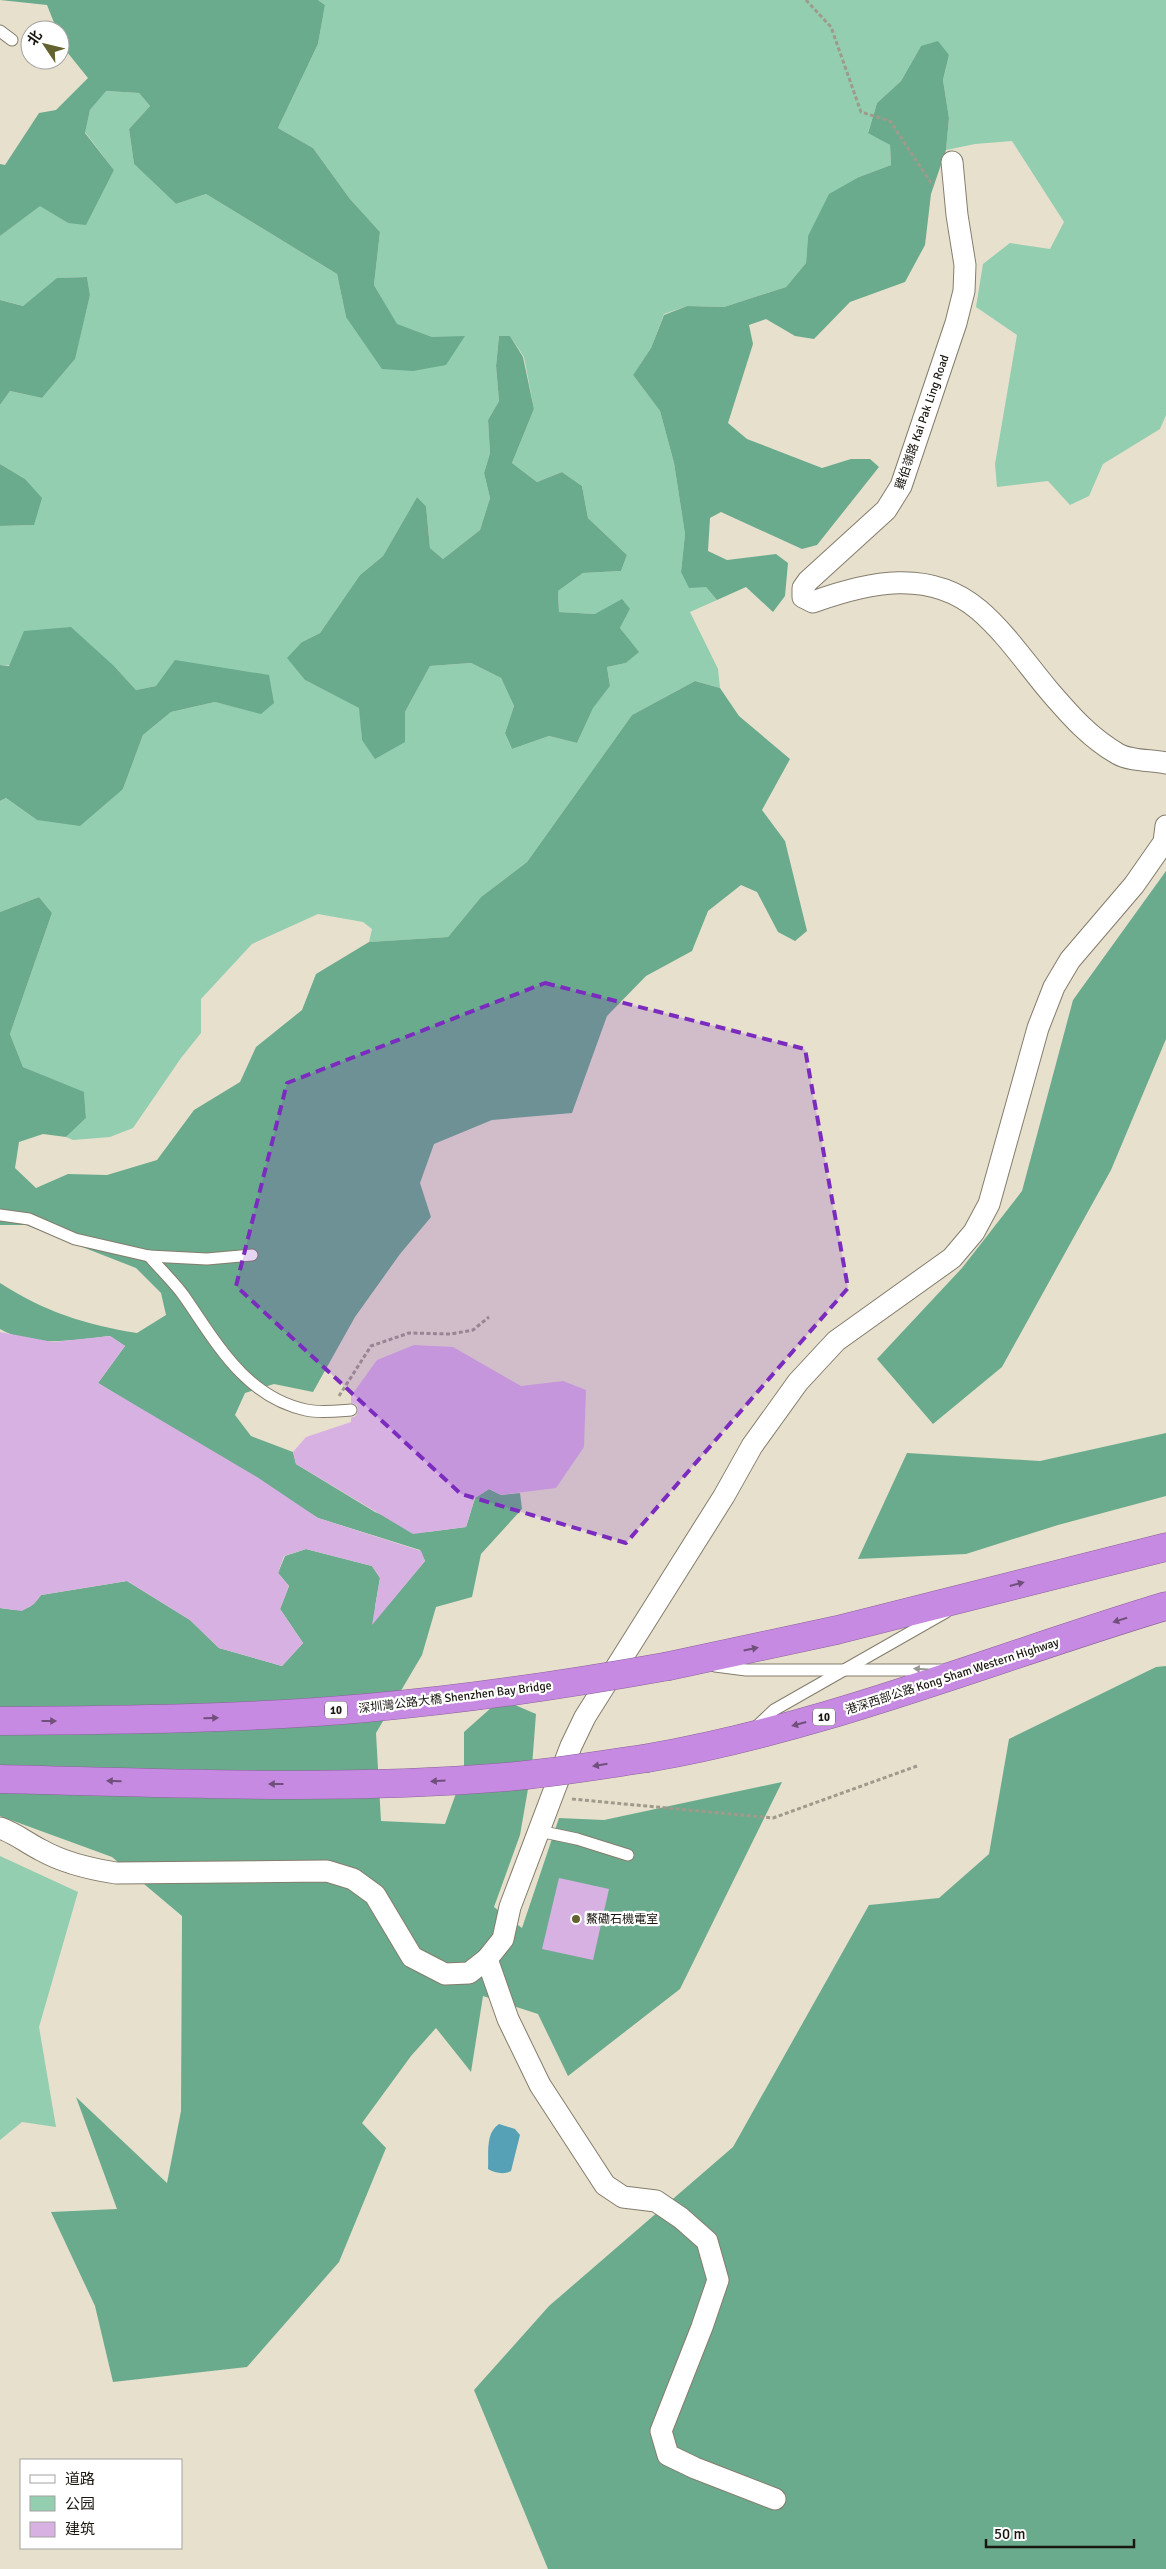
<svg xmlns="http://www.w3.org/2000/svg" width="1166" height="2569" font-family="Signika,'Noto Sans SC',sans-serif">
<rect width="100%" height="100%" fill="#e7e0cd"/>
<!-- green -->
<g fill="#93ceb1" fill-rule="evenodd">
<path d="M318,0H1166V415L1160,429L1103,464L1089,496L1070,505L1048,481L997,487L995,464L1017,335L976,307L983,264L1010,243L1050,249L1064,222L1012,141L975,144L946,150L949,118L943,80L949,55L921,46L901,81L877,103L868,132L890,145L891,165L859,177L808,236L806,263L786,287L724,307L687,306L664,314L651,348L633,375L660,411L674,463L685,534L681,572L706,587L717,600L690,612L718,669L720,688L695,681L632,715L527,862L481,897L448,937L369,942L372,929L363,922L318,914L252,944L201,999V1033L181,1058L133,1128L110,1137L73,1140L66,1137L86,1118L84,1093L23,1067L10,1034L52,913L39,897L0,912V801L6,798L37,820L123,789L143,735L171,712L215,702L261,713L156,686L136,690L115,667L0,665V526L34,525L25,479L0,464V405L10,391L42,398L74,360L90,295L87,277L58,278L23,306L0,300V236L40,205L68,223L114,170L85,132L90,110L105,91L139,93L150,106L129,129L134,164L176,204L206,194L337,274L346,317L432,337L397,325L374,285L380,232L350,199L313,148L278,128L318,44L325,5ZM499,336H510L524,357L534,409L512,463L537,482L562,472L582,486L588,518L627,555L621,571L583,573L558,591L559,612L595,614L630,609L620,628L638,652L626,663L607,667L610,686L593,707L577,743L549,736L512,749L505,733L514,706L501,678L471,663L430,666L405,712V742L362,740L360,708L305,680L302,642L320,633L360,575L383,556L417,497L426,506L430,548L443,559L480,530L490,498L484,473L490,453L488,420L499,401L496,366Z"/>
<path d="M0,1856L78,1892L39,2027L56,2127L22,2122L0,2140Z"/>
</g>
<!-- forest -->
<g fill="#6bab8d">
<path d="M0,0H318L325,5L318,44L278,128L313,148L350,199L380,232L374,285L397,324L432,337L465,336L446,365L413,371L382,369L346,317L337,274L206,194L176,204L134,164L129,129L150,106L139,93L106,91L90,110L85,133L114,170L86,225L68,223L40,206L0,236V164L5,165L39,113L56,110L88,78L63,47L60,30H57L47,5Z"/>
<path d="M938,41L949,55L943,80L949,118L946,150L931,194L925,245L905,282L850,302L814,339L795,336L766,319L749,325L753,344L728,423L747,439L822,468L851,459H870L879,467L817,545L802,549L721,512L710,518L708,551L727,560L776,554L788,563L785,596L773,612L746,587L717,600L706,587L689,588L681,572L685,534L674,463L660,411L633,375L651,348L664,315L687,306L724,307L786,287L806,263L808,236L829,194L859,177L891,165L890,145L868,133L877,103L901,81L921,46Z"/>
<path d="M87,277L90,295L75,359L42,398L10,391L0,405V300L23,306L57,278Z"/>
<path d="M499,336H510L523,357L534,409L512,463L537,482L562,472L582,486L588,518L627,555L621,571L583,573L558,591L559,612L595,614L622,599L630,609L620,628L639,652L626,663L607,667L610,686L593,708L577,743L549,736L512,749L505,733L514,706L501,678L471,663L430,666L405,712V742L375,759L362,740L359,708L305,680L287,658L302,642L320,633L360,575L383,556L417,497L426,506L430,548L443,559L480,530L490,498L484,473L490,453L488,420L499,401L496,366Z"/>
<path d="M0,464L25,479L42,498L34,525L0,526Z"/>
<path d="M71,627L115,667L136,690L156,686L175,660L269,675L274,703L261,714L215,702L171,712L143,735L123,789L80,826L37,820L6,798L0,801V665L9,666L24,631Z"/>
<path d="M695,681L720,688L739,716L790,759L762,810L785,841L807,931L795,941L778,932L757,892L741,885L708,911L692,951L646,976L607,1016L572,1113L492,1120L434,1144L420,1183L431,1217L400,1254L355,1317L313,1392L274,1384L245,1393L235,1415L251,1436L293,1452L296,1464L375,1512L427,1532L466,1527L475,1498L489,1489L501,1495L520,1493L522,1509L481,1554L472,1597L436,1607L422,1655L376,1733L381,1821L445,1824L464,1771V1732L501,1699L536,1714L532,1766L520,1835L494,1907L522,1928L559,1818L604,1820L782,1782L680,1989L568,2076L538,2014L483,1996L471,2072L436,2028L411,2056L362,2123L386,2148L339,2262L247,2367L113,2382L95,2306L51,2212L117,2209L76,2097L167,2183L181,2111L182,1916L112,1857L0,1816V1608C20,1611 28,1613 41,1595L127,1581L190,1620L219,1648L282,1666L303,1643L280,1609L289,1586L278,1573L285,1556L306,1549L372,1566L380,1578L375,1607L383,1611L425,1561L420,1550L318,1518L98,1383L125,1346L110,1336C74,1340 33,1348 0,1329V1283C43,1311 86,1325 137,1333L166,1315L161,1293L136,1268L26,1225H0V912L39,897L52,913L10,1034L23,1067L84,1092L86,1118L66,1137L43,1134L19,1142L15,1168L36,1188L68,1174L107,1175L157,1160L194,1110L240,1082L256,1047L302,1010L316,974L369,942L448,937L481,897L527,862L632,715Z"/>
<path d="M1166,871V1039L1111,1170L1002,1367L933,1424L877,1359L962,1268L1022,1191L1073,1000Z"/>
<path d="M1166,1433V1496L1058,1525L966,1554L858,1559L907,1453L1040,1461Z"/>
<path d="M1166,1666V2569H548L474,2390L549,2306L733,2147L869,1905L939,1898L989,1854L1009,1739L1156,1667Z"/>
</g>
<!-- water -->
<path fill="#56a1b5" d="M499,2124L515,2129L520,2135L511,2171C504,2175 495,2173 488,2169C489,2154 485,2133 499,2124Z"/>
<!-- building -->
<g fill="#d8b1e3">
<path d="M0,1332L53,1342L110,1336L125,1346L98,1383L257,1477L318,1518L421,1551L425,1561L372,1625L380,1578L372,1566L306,1549L284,1556L278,1573L289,1586L280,1609L303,1643L282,1666L219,1648L190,1620L127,1581L41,1595L34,1604L22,1611L0,1608Z"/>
<path d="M414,1345L453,1347L521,1386L563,1381L586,1390L584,1447L556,1488L501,1495L489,1489L475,1498L466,1527L413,1534L296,1464L293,1452L306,1437L351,1422V1418L356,1416L358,1410L357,1405L351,1403V1396L377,1360Z"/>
<path d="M559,1878L609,1889L593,1960L542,1949Z"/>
</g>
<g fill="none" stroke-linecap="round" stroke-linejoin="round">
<defs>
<g id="lane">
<path d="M0,31L12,40"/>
<path d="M0,1215L29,1219L75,1239L149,1256L207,1259L252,1255"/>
<path d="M149,1256C160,1269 174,1282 184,1296C216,1342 245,1397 306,1410C320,1413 337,1411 351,1410"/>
<path d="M715,1666L746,1670H941"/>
<path d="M755,1728L774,1710L946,1612"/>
<path d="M539,1831L577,1839L628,1855"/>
</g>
<g id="street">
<path d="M952,162L957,215L965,265L964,291L956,323L901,486L886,510L808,581L803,588V597L813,602C868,582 930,568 979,610C1006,633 1028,666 1051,693C1071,716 1090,738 1118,754C1130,761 1152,760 1166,763"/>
<path d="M0,1828C15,1833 27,1843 41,1850C64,1863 90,1869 116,1873L327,1871L353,1879L375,1895L412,1957L445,1974L469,1973L487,1959L503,1939L510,1907L571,1746L585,1717L724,1496L752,1446L798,1382L836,1341L952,1258L974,1232L989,1204L1038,1028L1054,987L1070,960L1134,885L1164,842L1166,826"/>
<path d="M487,1959L508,2019L540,2085L605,2185L623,2197L656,2201L681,2218L707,2241L718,2280L702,2327L661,2431L668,2455L695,2468L775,2499"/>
</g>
<g id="highway">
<path d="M669,1666L837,1630L1166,1547"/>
<path d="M648,1758C827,1727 993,1658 1166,1606"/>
</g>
</defs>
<!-- lane casing -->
<use href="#lane" stroke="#847d6d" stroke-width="13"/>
<!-- street casing -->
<use href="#street" stroke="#847d6d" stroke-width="23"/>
<!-- highway casing -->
<use href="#highway" stroke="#8a6299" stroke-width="29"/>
<!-- path -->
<g stroke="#9f9a8b" stroke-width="3" stroke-dasharray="4 2.5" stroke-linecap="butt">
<path d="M806,0L831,27L861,112L890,121L933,186"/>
<path d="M339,1396L371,1346L409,1333L451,1334L473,1330L489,1317"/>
<path d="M572,1799L773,1818L917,1766"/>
</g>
<!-- lane -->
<use href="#lane" stroke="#fff" stroke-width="11"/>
<!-- street -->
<use href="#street" stroke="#fff" stroke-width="21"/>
<!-- highway -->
<use href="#highway" stroke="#c78ae2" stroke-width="28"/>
<defs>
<g id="highway-bridge">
<path d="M0,1721C122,1720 245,1719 366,1708C468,1699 569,1684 669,1666"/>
<path d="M0,1779C169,1783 338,1791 506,1777C554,1773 601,1765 648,1758"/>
</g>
</defs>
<!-- highway-bridge casing -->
<use href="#highway-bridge" stroke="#8a6299" stroke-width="29" stroke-linecap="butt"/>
<!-- highway-bridge -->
<use href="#highway-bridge" stroke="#c78ae2" stroke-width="28"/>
</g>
<!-- one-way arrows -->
<defs><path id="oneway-solid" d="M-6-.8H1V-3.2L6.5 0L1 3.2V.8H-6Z" transform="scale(1.25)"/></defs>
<g fill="#70507a">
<use href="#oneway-solid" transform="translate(1017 1584) rotate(-15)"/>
<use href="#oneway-solid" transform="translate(1120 1620) rotate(162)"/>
<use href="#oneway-solid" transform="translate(751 1649) rotate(-12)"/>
<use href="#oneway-solid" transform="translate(211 1718) rotate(-2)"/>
<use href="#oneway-solid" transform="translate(49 1721)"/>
<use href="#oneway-solid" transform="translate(799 1724) rotate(165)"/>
<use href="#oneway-solid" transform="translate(600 1765) rotate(171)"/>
<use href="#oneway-solid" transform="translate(114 1781) rotate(-179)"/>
<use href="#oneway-solid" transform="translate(438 1781) rotate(177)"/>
<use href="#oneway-solid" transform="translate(276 1784) rotate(180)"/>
</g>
<use fill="#989794" href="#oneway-solid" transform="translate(921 1669) rotate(-177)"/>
<!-- marked area -->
<path fill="#7b2cbf" fill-opacity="0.2" stroke="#7b2cbf" stroke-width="4" stroke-dasharray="10 6" stroke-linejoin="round" d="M545,983L805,1049L848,1288L626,1543L461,1494L236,1286L287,1083Z"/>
<!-- markers -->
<circle fill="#646330" stroke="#fff" stroke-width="2" cx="576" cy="1919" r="5"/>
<g text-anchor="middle" stroke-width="4.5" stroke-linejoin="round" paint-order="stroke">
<!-- shield labels -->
<g fill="#fff" stroke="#5f5d58" stroke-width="1">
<rect x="325" y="1701.5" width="22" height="17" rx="4"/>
<rect x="813" y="1708.5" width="22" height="17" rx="4"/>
</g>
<g font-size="11" font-weight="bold" fill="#1a1711">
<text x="336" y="1714">10</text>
<text x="824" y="1721">10</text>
</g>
<!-- street labels -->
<g font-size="12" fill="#1a1711" stroke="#fff">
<text transform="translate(922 422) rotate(-71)" y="4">雞伯嶺路 Kai Pak Ling Road</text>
<text transform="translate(952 1676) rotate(-18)" y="4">港深西部公路 Kong Sham Western Highway</text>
<text transform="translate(455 1697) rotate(-7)" y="4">深圳灣公路大橋 Shenzhen Bay Bridge</text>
</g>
<!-- poi labels -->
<g font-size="12" fill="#1a1711" stroke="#fff" text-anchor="start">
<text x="586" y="1923">鰲磡石機電室</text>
</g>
</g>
<!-- legend -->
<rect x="20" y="2459" width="162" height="90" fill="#ffffff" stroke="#a3a2a0"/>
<rect x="30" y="2475" width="25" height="8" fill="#ffffff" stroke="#a3a2a0"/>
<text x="65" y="2484" font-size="15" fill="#1a1711">道路</text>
<rect x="30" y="2496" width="25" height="15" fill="#93ceb1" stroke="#a3a2a0"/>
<text x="65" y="2509" font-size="15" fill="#1a1711">公园</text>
<rect x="30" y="2522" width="25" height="15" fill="#d8b1e3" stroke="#a3a2a0"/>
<text x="65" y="2534" font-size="15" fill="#1a1711">建筑</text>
<!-- north arrow -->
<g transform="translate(45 45) rotate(305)"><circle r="24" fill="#ffffff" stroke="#a3a2a0"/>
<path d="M0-4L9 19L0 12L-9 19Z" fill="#646330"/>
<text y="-8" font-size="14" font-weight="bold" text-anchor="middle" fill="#1a1711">北</text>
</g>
<!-- scale -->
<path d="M986 2539v8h148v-8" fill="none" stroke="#1a1711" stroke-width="2.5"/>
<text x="994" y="2539" font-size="15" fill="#1a1711" stroke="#ffffff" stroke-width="4" paint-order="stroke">50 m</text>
</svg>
